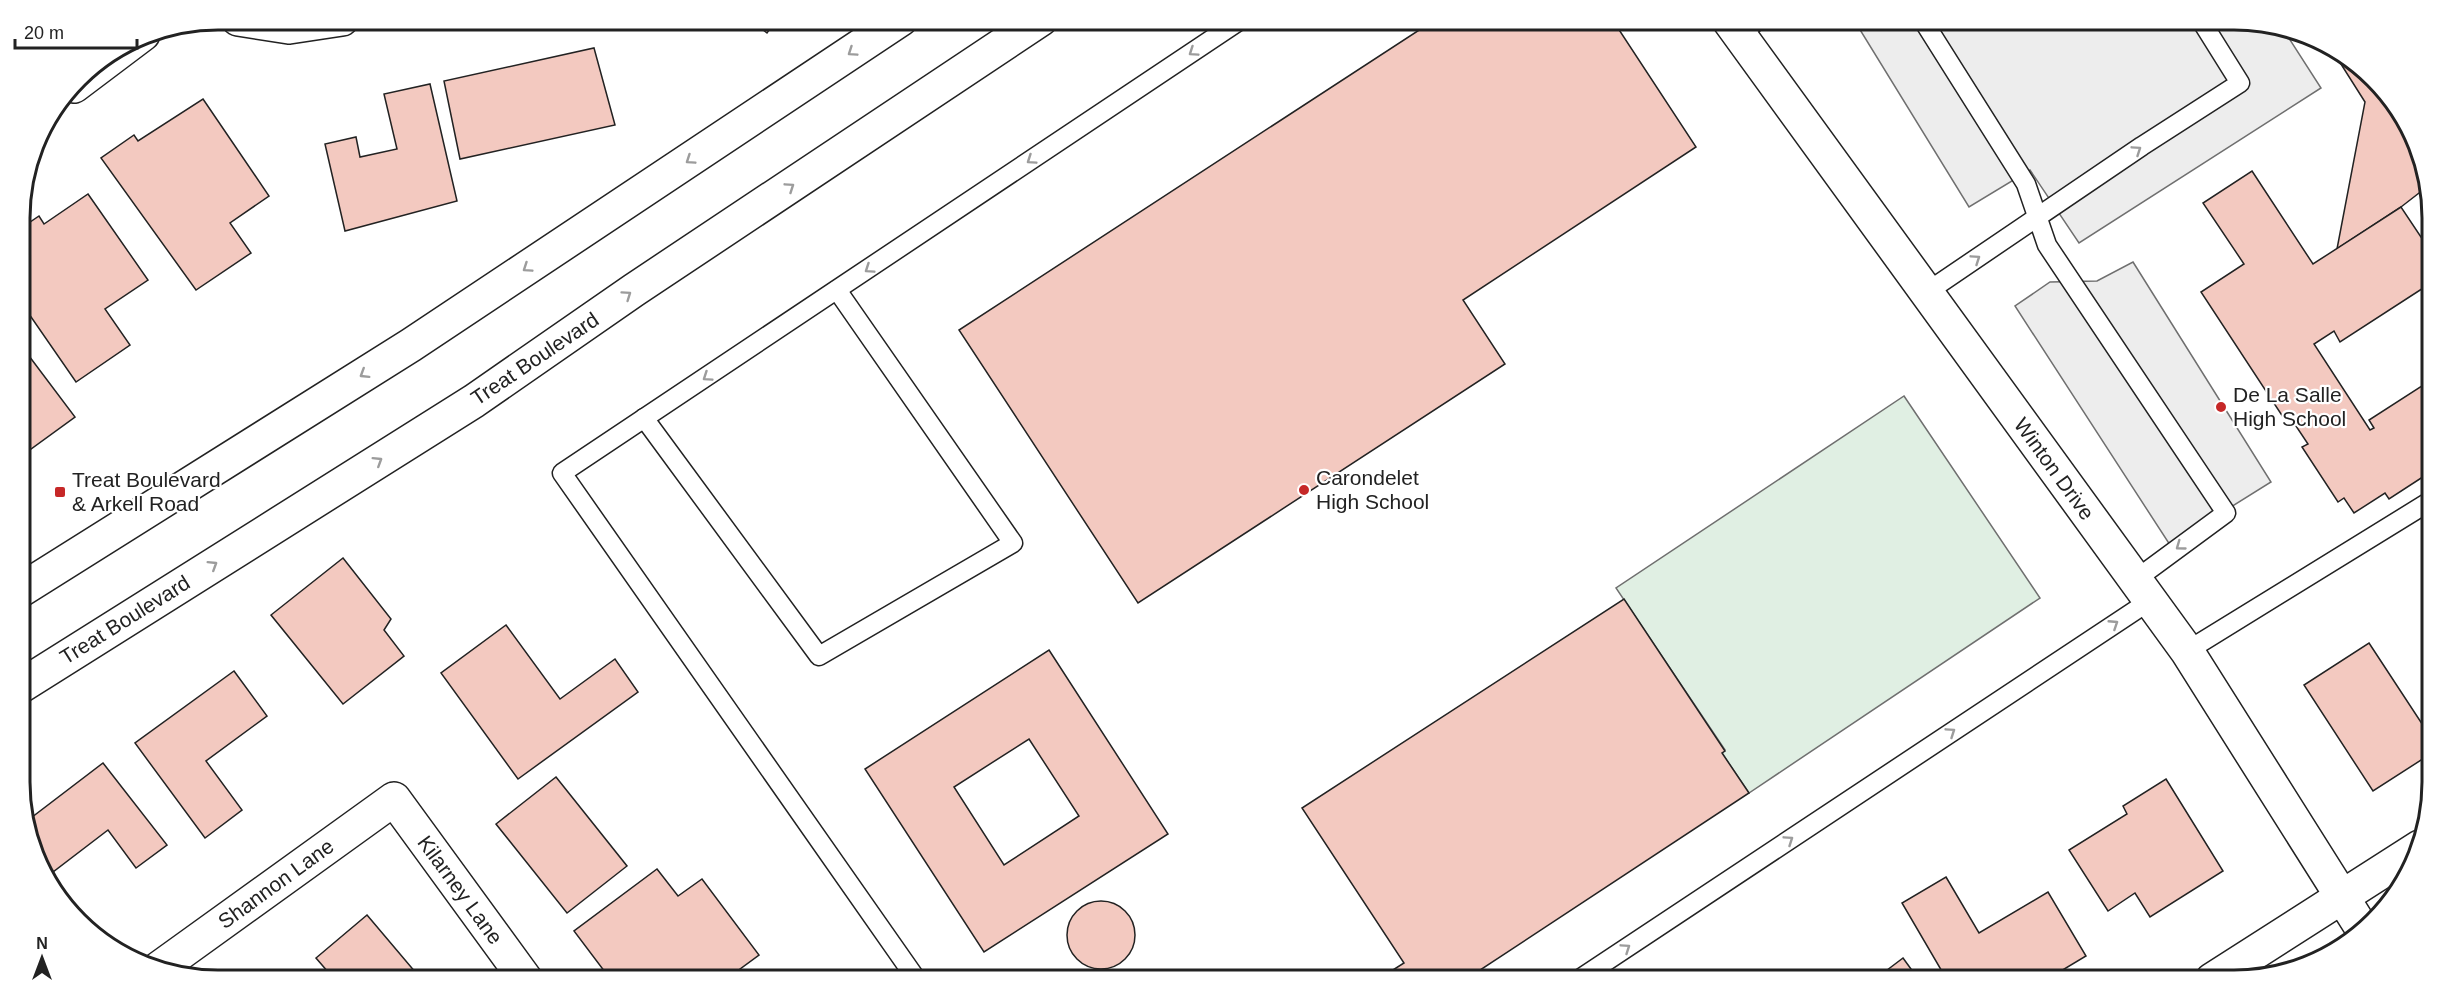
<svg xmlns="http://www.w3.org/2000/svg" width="2452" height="1000" font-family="Arial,sans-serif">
<rect width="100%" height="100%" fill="#fff"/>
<!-- green -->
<path fill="#e0efe3" stroke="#6f6f6f" stroke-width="1.5" d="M1904,396L2040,598L1749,793L1722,753L1725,750L1616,588Z"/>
<!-- parking -->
<g fill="#ededed" stroke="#6f6f6f" stroke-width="1.5">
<path d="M1854,20H2234L2283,29L2321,88L2079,243L2030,170L1969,207Z"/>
<path d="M2133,262L2271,482L2170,545L2015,306L2050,282L2097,281Z"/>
</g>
<!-- building -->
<g fill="#f3c9c0" stroke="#222" stroke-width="1.5" fill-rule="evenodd">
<path d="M749,19H777L767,33Z"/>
<path d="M1436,19H1612L1696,147L1463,300L1505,364L1138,603L959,330Z"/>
<path d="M594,48L615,125L460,159L444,81Z"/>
<path d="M2342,59L2391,97L2428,186L2401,207L2337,249L2365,102L2339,61Z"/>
<path d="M430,84L457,201L345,231L325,144L356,137L360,157L397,149L384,94Z"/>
<path d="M203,99L269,196L230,223L251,253L196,290L101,158L134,135L138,141Z"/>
<path d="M2252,171L2313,264L2401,207L2431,252V283L2340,342L2334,331L2314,344L2370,430L2374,428L2369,420L2431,380L2432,471L2389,499L2385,493L2354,513L2344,498L2338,502L2302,447L2308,444L2288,414L2283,417L2201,292L2244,264L2203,203Z"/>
<path d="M88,194L148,280L105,309L130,345L76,382L20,301V229L39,216L44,224Z"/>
<path d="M20,344L75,417L20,457Z"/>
<path d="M343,558L391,619L384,630L404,656L343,704L271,615Z"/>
<path d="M1624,599L1725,751L1722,753L1749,793L1465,980H1377L1404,963L1302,808Z"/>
<path d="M506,625L560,699L615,659L638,692L518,779L441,673Z"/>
<path d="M2369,643L2432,739V753L2373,791L2304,685Z"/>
<path d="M1049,650L1168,834L984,952L865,769ZM1029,739L1079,816L1004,865L954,787Z"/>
<path d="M234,671L267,716L206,761L242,810L205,838L135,743Z"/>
<path d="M103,763L167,845L136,868L108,830L49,875L27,821Z"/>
<path d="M556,777L627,866L567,913L496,824Z"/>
<path d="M2166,779L2223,871L2150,917L2135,893L2108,911L2069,850L2127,814L2123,806Z"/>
<path d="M657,869L678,896L702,879L759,955L725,980H611L574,931Z"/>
<path d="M1946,877L1979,933L2048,892L2086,956L2046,980H1947L1902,903Z"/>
<circle cx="1101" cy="935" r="34"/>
<path d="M367,915L422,980H335L316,958Z"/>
<path d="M1903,958L1919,980H1874Z"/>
</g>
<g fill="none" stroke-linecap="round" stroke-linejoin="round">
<defs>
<g id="lane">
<path d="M1922,19L2026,184L2047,245L2226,513L2135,580"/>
<path d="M1739,34L1760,19"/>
<path d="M1927,292L2142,146L2240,83L2200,19"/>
<path d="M644,418L819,656L1013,543L837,290"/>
<path d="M2187,651L2432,500"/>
<path d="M917,980L562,473L1242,19"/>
<path d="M1578,980L2151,600"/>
</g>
<g id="street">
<path d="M238,19L289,27L342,19"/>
<path d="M1728,19L2187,651L2363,930"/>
<path d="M74,86L143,34"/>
<path d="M158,969L394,799L526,980"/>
<path d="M2212,980L2420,847"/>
</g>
<g id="secondary">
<path d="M21,590L411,345L901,19"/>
<path d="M21,686L474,401L634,290L1041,19"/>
</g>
</defs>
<!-- lane casing -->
<use href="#lane" stroke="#222" stroke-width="21"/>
<!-- street casing -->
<use href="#street" stroke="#222" stroke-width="36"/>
<!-- secondary casing -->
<use href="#secondary" stroke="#222" stroke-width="36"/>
<!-- lane -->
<use href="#lane" stroke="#fff" stroke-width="18"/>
<!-- street -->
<use href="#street" stroke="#fff" stroke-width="33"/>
<!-- secondary -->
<use href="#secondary" stroke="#fff" stroke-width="33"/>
</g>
<!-- one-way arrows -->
<defs><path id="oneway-chevron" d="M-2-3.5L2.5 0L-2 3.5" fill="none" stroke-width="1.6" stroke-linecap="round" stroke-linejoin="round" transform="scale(1.5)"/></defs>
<g stroke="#9c9c9c">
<use href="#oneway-chevron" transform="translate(852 52) rotate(146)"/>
<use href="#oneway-chevron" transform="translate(1193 52) rotate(146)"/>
<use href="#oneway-chevron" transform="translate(2137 150) rotate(-34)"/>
<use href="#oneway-chevron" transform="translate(690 160) rotate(146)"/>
<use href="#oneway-chevron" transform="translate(1031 160) rotate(146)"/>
<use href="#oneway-chevron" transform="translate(790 187) rotate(-34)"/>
<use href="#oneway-chevron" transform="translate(1976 259) rotate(-34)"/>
<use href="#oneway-chevron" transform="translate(527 268) rotate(146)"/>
<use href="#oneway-chevron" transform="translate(869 269) rotate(146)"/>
<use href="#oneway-chevron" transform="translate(627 295) rotate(-35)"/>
<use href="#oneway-chevron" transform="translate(364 374) rotate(148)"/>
<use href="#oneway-chevron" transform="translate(707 377) rotate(146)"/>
<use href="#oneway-chevron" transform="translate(378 461) rotate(-32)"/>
<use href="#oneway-chevron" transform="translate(2180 546) rotate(144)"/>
<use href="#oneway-chevron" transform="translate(213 565) rotate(-32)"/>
<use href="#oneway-chevron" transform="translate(2114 624) rotate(-33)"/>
<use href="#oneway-chevron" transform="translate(1951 732) rotate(-34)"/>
<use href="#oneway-chevron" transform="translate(1789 840) rotate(-34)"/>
<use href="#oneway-chevron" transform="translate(1626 948) rotate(-34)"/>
</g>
<!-- markers -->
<g fill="#c62828" stroke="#fff" stroke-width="2">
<circle cx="2221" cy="407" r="6"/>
<circle cx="1304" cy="490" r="6"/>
<rect x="54" y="486" width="12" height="12" rx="3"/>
</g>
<g text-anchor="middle" stroke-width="4.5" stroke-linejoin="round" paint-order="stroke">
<!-- street labels -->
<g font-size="21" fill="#222" stroke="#fff">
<text transform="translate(535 359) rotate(-34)" y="7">Treat Boulevard</text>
<text transform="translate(2054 469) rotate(54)" y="7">Winton Drive</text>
<text transform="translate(125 620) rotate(-32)" y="7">Treat Boulevard</text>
<text transform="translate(276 884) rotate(-36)" y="7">Shannon Lane</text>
<text transform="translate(460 890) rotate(54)" y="7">Kilarney Lane</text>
</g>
<!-- poi labels -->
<g font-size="21" fill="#222" stroke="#fff" text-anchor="start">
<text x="2233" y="402">De La Salle<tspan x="2233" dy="24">High School</tspan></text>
<text x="1316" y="485">Carondelet<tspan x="1316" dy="24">High School</tspan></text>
<text x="72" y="487">Treat Boulevard<tspan x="72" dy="24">&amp; Arkell Road</tspan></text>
</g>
</g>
<!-- crop -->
<path d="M0 0H2452V1000H0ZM218 30H2234A188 188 0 0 1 2422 218V782A188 188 0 0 1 2234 970H218A188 188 0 0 1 30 782V218A188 188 0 0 1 218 30Z" fill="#fff" fill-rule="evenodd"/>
<path fill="none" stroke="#222" stroke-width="3" d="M218 30H2234A188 188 0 0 1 2422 218V782A188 188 0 0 1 2234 970H218A188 188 0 0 1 30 782V218A188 188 0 0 1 218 30Z"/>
<!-- north arrow -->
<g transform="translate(42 958)" stroke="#ffffff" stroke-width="4.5" paint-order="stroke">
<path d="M0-4.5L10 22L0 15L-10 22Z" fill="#222222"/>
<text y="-9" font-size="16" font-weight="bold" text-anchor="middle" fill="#222222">N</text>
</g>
<!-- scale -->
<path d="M15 39v9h122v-9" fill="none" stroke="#222222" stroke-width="3"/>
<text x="24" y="39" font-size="18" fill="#222222" stroke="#ffffff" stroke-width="4.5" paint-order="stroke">20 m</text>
</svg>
